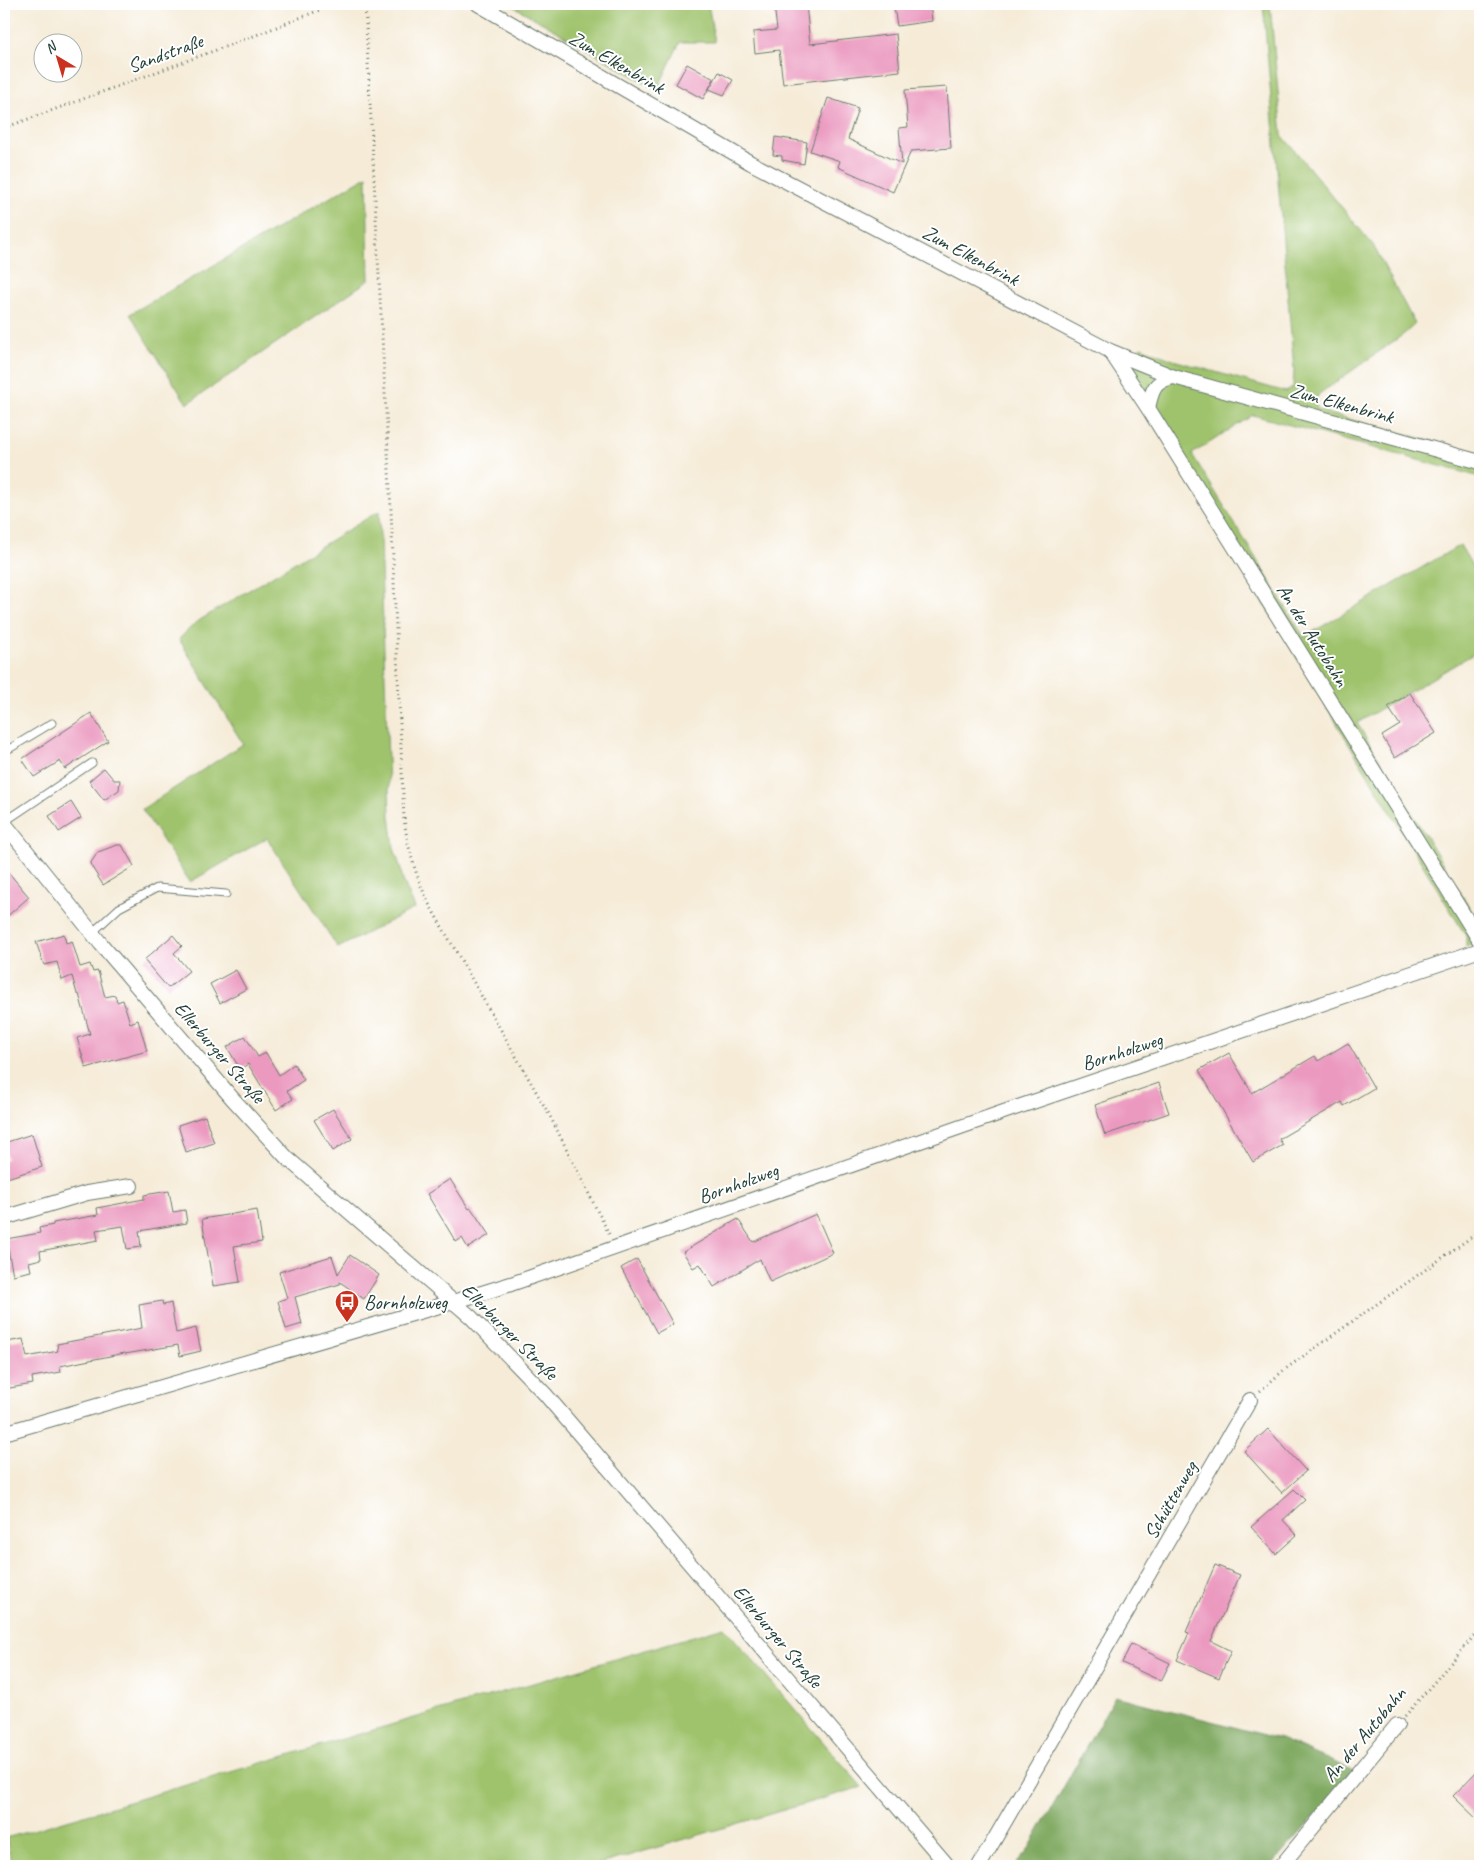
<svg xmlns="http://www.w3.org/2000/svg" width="1484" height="1870" font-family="Caveat,sans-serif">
<rect width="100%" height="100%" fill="#fff"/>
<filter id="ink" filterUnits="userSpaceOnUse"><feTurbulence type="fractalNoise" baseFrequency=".02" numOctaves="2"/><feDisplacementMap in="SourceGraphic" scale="10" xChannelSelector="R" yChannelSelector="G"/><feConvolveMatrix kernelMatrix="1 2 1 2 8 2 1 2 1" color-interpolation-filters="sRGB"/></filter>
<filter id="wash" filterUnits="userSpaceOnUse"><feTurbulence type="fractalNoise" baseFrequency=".0096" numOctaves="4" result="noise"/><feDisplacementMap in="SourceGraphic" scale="20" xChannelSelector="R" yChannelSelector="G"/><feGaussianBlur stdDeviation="1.12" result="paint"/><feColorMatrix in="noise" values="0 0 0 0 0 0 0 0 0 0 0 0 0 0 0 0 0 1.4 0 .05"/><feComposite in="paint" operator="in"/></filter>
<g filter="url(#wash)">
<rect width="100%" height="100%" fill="#f5ebd7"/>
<!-- green -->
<g fill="#9fc36c" stroke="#5f8050">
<path d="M510,4H708L715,42H680L657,90Z"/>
<path d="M1263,4H1270L1282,135L1373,245L1415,324L1404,334L1319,394L1314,403L1318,409L1330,414L1480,454V477L1253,415L1192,454L1304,637L1460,545L1480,579V650L1357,723L1480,925V941L1466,947V936L1128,380L1118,369L1141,347L1173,360L1286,392L1293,387L1294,370Z"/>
<path d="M367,176L369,280L187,404L130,314Z"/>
<path d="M379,511L390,816L394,848L401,869L402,878L415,908L338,948L267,838L190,882L142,809L243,744L179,639L195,623Z"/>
<path d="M724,1627L862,1787L594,1866H12L6,1838Z"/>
</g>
<!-- forest -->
<path fill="#7fa960" stroke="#4f734a" d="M1115,1696L1280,1739L1355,1771L1271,1866H1021L1017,1863L1027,1852Z"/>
<g id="blocks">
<!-- building -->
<g fill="#eb99bf">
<path d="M784,4H806L810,44L896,34L900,71L783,84L779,50L755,53L753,32L777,30L774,5Z"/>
<path d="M918,4H930L932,21L897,26L894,7Z"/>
<path d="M687,64L714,79L703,99L676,84Z"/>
<path d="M719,72L733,80L724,95L709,89Z"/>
<path d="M947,87L951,148L911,151L893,192L838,167L840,161L810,151L828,98L858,108L848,139L902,164L899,128L908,127L905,90Z"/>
<path d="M775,137L807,142L804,164L782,160V156L773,155Z"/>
<path d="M1410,693L1436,733L1395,758L1382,736L1400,725L1388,707Z"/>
<path d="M91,713L108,741L65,769L60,761L34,777L22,759Z"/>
<path d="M104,768L114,780H120L119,790L104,800L89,781Z"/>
<path d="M71,802L81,818L59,832L49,816Z"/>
<path d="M117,845H122L134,866L103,885L90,864L98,852Z"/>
<path d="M4,867L29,897L4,919Z"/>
<path d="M64,934L66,943L72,941L80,967L90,964L93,972L98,971L105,997L115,995L117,1002L123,1000L130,1023L138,1020L147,1051L86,1068L77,1038L90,1034L79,994H77L72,976L62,980L57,962L44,965L36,942Z"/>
<path d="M173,935L182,946L174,953L189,971L168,988L144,960Z"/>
<path d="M236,970L246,989L220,1003L210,984Z"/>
<path d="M245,1036L258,1057L266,1053L279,1075L294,1064L304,1080L287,1091L293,1099L276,1110L248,1064L240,1069L227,1047Z"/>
<path d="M1348,1043L1374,1088L1344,1106L1342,1102L1279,1139L1283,1145L1253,1162L1199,1070L1229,1053L1252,1093L1315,1056L1318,1061Z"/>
<path d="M1159,1083L1169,1113L1105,1135L1095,1105Z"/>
<path d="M333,1109L352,1139L333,1151L314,1120Z"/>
<path d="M205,1116L214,1143L186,1152L178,1125Z"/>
<path d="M32,1134L42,1167L4,1179V1160L7,1159L4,1143Z"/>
<path d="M450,1179L469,1209L471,1208L489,1235L468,1248L462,1238L456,1242L427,1194Z"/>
<path d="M169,1191L173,1212L185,1210L187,1223L139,1231L141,1247L127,1249L123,1226L96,1230L98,1240L40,1251L41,1259L29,1262L31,1271L13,1275L6,1239L40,1233L39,1228L53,1225V1223L98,1215L97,1208L144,1199V1195Z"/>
<path d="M257,1210L262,1242L234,1246L240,1282L213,1286L202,1219Z"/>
<path d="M816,1214L833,1253L770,1282L760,1259L714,1287L700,1264L693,1268L683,1252L738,1219L753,1242Z"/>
<path d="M350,1255L379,1275L364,1299L340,1282V1284L295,1297L302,1324L286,1329L278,1301L287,1298L279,1272L332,1256L338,1274Z"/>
<path d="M637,1259L673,1324L657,1333L621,1268Z"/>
<path d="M162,1301L163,1305L171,1303L176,1333L196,1328L201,1351L180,1356L178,1345L125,1354V1353L60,1366L61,1372L32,1377L33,1384L4,1389V1347L8,1346L7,1342L23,1339L27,1357L58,1351L57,1344L142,1328L139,1305Z"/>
<path d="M1268,1429L1306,1471L1282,1493L1244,1451Z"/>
<path d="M1294,1489L1305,1500L1283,1520L1297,1535L1276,1554L1251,1527Z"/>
<path d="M1215,1565L1240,1575L1211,1641L1231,1651L1219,1678L1177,1660L1189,1633L1186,1632Z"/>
<path d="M1131,1644L1170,1663L1161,1681L1122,1663Z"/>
<path d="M1480,1768V1822L1453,1796Z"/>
</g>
</g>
</g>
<g filter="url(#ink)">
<use href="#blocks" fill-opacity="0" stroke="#6a7a6d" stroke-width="1"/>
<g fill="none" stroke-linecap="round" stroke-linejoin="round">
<defs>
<g id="service">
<path d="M4,752L52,723"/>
<path d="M4,822L92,763"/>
<path d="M92,933L119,908L157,888L226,894"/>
</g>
<g id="minor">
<path d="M478,4L751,163L1110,351L1174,377L1480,462"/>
<path d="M1110,351L1148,408L1480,941"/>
<path d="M1148,408C1152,390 1154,381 1174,377"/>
<path d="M4,823L101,944L232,1098L287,1158L471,1317L545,1394L948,1866"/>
<path d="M4,1218L87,1193L131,1186"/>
<path d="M4,1433L453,1302L511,1284L1015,1108L1480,950"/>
<path d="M979,1866L1250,1400"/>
<path d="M1281,1866L1397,1725"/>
</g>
</defs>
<!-- service casing -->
<use href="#service" stroke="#6a7a6d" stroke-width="9"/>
<!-- minor casing -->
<use href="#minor" stroke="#6a7a6d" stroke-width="16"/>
<!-- path -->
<g stroke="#6a7a6d" stroke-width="3" stroke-dasharray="1 4" stroke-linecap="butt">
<path d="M365,4L391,510L404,819C408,849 416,877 429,904L550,1116L609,1234"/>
<path d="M4,128L246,39L335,4"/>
<path d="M1260,1391L1284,1370L1480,1231"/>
<path d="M1405,1716L1480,1629"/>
</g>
<!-- service -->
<use href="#service" stroke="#fff" stroke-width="7"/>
<!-- minor -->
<use href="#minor" stroke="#fff" stroke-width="14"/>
</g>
</g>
<!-- icons -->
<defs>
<symbol id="bus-pin" viewBox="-11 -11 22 30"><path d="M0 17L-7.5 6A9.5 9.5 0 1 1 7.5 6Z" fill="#c8321e" stroke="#fff"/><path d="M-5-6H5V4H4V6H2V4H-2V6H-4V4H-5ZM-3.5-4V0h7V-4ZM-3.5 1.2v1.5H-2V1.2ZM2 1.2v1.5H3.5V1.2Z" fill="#fff"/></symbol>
</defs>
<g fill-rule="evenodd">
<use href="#bus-pin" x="333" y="1288" width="28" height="38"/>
</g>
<g text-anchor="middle" stroke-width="4" stroke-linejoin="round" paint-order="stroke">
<!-- street labels -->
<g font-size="20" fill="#1f3d34" stroke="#fff">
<text transform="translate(165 53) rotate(-20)" y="7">Sandstraße</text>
<text transform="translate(617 62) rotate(30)" y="7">Zum Elkenbrink</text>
<text transform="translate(971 255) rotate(28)" y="7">Zum Elkenbrink</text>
<text transform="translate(1342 403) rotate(15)" y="7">Zum Elkenbrink</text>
<text transform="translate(1313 635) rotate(58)" y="7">An der Autobahn</text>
<text transform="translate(1122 1051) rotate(-18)" y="7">Bornholzweg</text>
<text transform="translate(220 1052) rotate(49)" y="7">Ellerburger Straße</text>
<text transform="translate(738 1183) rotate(-20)" y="7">Bornholzweg</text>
<text transform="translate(510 1331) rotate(45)" y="7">Ellerburger Straße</text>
<text transform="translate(1170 1500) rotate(-60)" y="7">Schüttenweg</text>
<text transform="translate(778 1636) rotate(50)" y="7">Ellerburger Straße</text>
<text transform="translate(1364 1734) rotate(-50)" y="7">An der Autobahn</text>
</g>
<!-- poi labels -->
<g font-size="20" fill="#1f3d34" stroke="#fff" text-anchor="start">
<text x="364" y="1309">Bornholzweg</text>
</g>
</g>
<!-- margin -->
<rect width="1484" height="1870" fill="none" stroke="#fff" stroke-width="20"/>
<!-- north arrow -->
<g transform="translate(58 58) rotate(322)"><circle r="24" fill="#ffffff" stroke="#a5b1ae"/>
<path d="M0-4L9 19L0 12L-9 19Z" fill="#c8321e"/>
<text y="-8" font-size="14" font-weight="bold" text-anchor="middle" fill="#1f3d34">N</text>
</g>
</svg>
